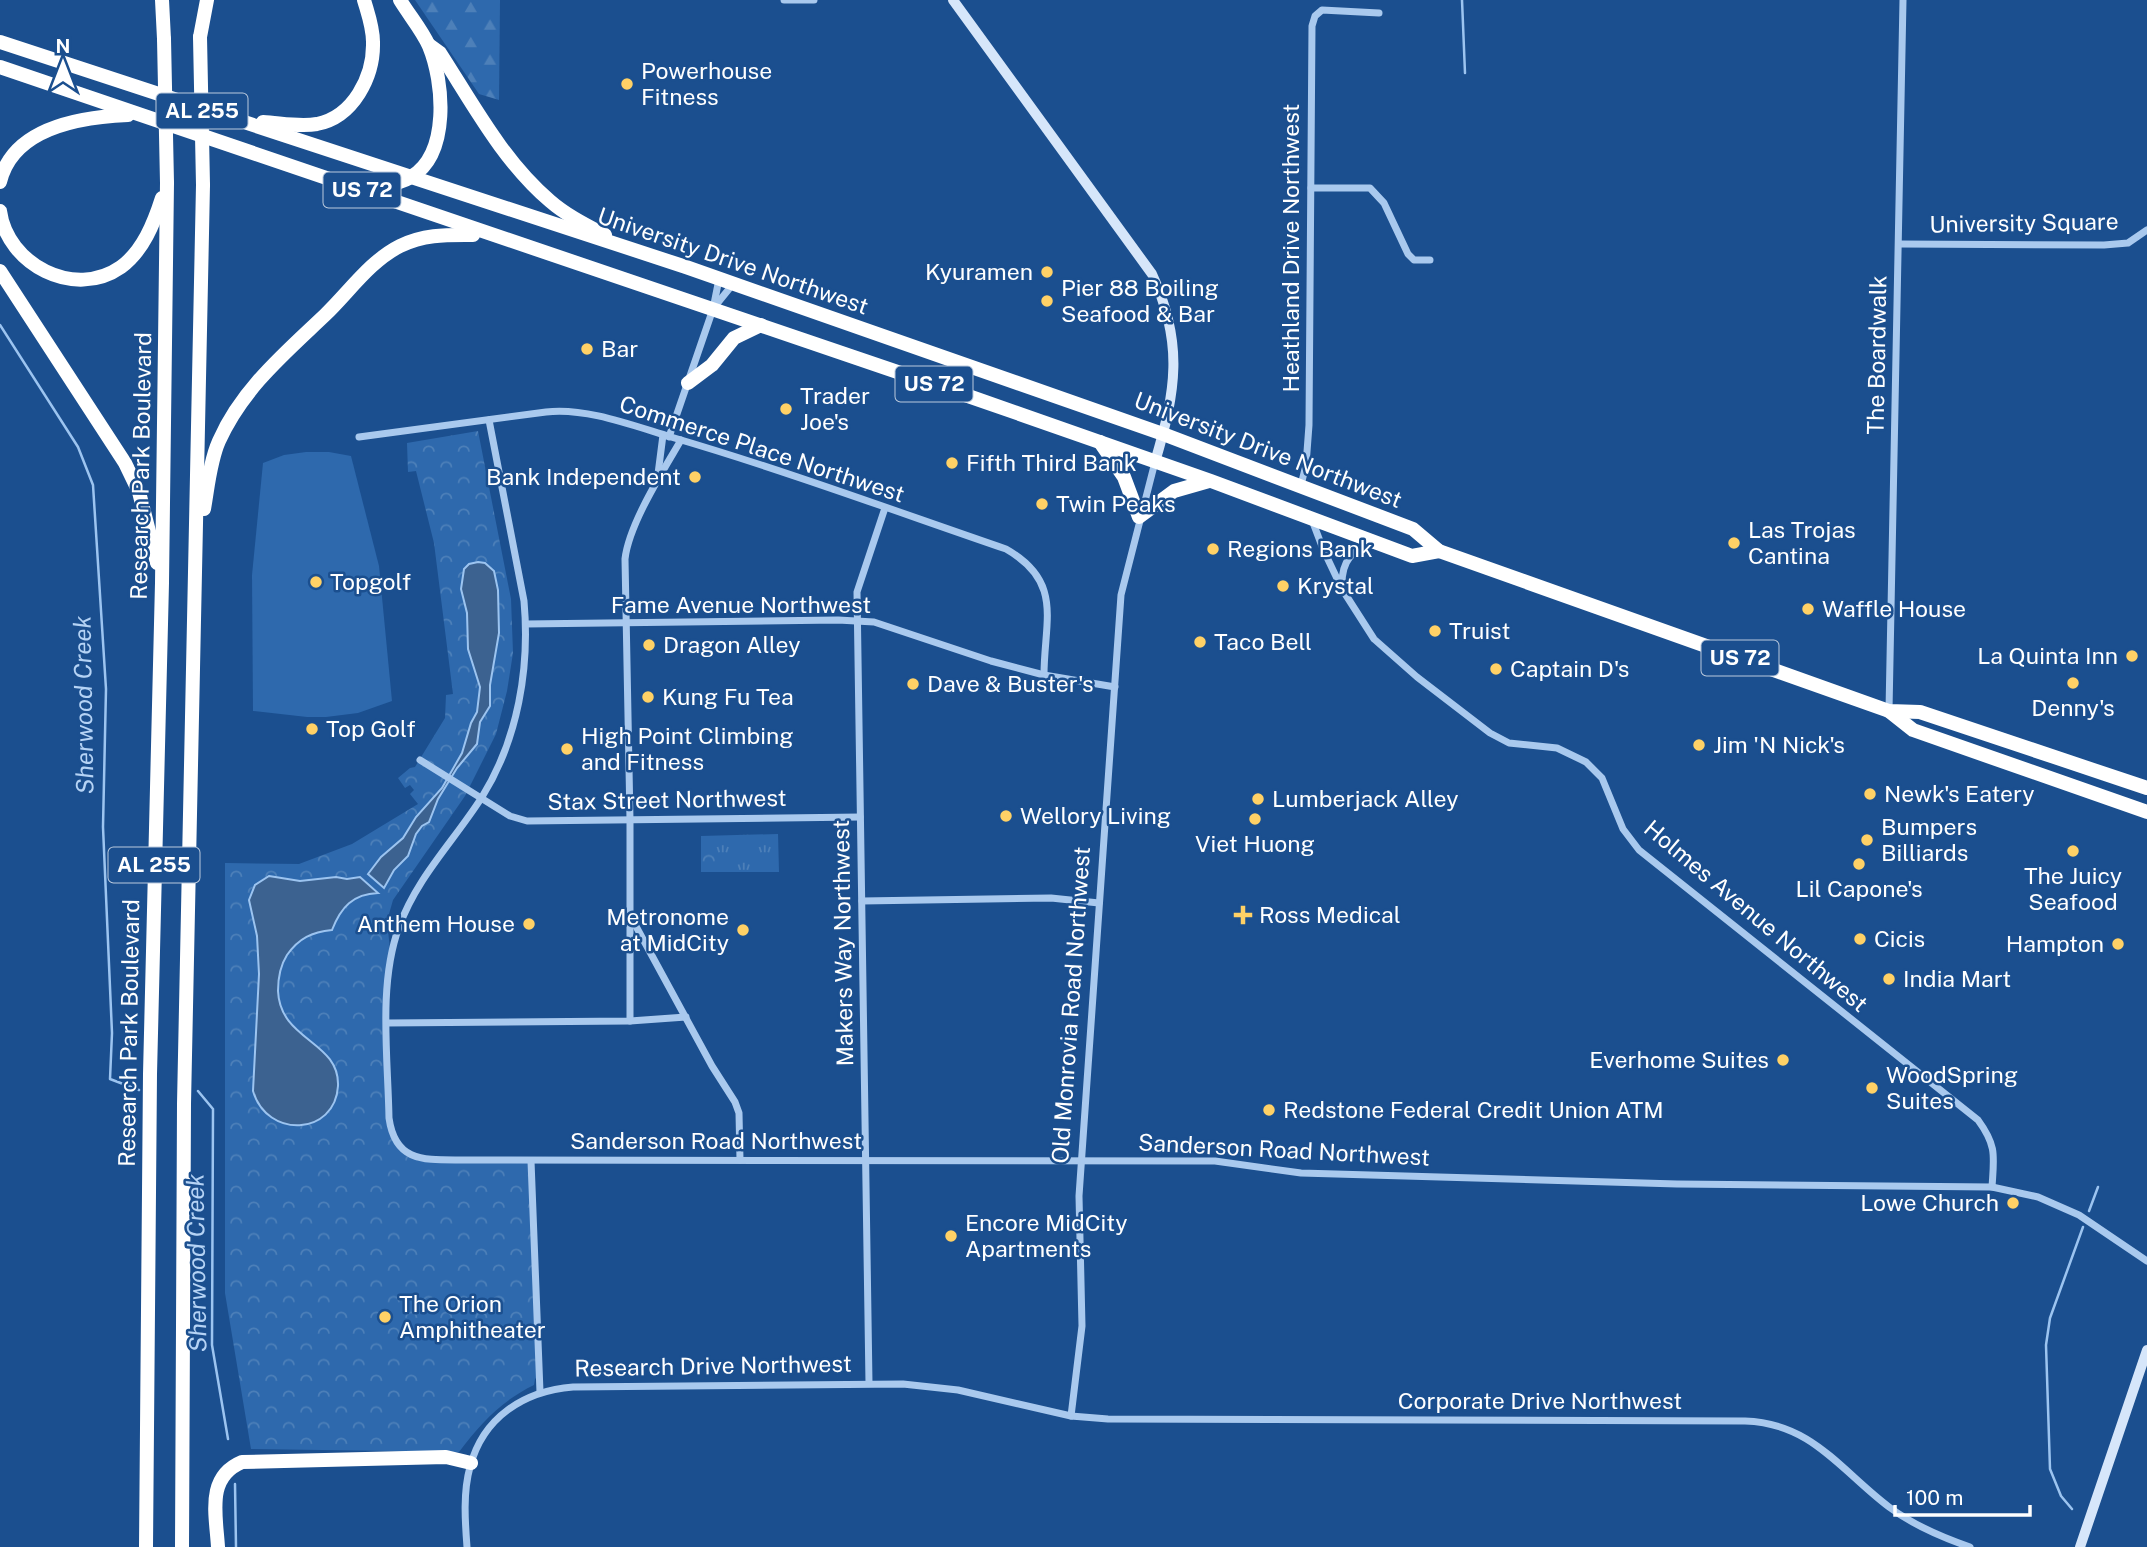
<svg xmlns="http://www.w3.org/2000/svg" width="2147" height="1547" font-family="'Public Sans',sans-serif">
<defs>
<pattern id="grass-tufts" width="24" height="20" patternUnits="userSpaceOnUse" patternTransform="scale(1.75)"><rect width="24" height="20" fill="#2e69ad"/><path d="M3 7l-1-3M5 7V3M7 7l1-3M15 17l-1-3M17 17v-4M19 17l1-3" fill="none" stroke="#4d80b9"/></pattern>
<pattern id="forest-firs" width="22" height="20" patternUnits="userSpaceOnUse" patternTransform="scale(1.75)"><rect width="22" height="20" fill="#2e69ad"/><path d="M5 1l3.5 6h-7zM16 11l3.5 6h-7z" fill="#4d80b9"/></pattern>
<pattern id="park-crowns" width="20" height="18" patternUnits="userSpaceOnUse" patternTransform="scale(1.75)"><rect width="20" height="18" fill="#2e69ad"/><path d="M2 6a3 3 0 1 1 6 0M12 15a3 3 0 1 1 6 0" fill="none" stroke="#4d80b9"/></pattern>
</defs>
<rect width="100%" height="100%" fill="#1b4f8f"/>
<!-- grass -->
<path fill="url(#grass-tufts)" d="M778,834L779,872H701V836Z"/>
<!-- forest -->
<path fill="url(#forest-firs)" d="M415,0H500L499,100L479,94Z"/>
<!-- park -->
<g fill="url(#park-crowns)">
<path d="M478,431L511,599L513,653L507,691L496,734L465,796L393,900L387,921L391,959L387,1023L391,1132L410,1155L531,1161L539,1375L535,1379L534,1385C501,1401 481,1423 459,1452L251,1449L225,1293V863L299,864L352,844L418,804L410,794L414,790L410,785L405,788L398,778L410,768L415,767L445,718L446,695L453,694L434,543L416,471L408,472L407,443Z"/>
<rect x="701" y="850" width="16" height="22"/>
</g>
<!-- garden -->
<path fill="#2e69ad" d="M306,452H329L351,456L379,566L392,701L358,713L326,717H307L253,711L252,575L263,463L284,455Z"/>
<!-- water -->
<g fill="#3c6290" stroke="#9cc4f0" stroke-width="2">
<path d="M478,562L485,563L494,571L498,590L499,633L490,685V706L480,722L477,744L457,768L438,799L429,822L422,826L416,834L408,856L394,870L384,888L368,874L381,857L403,838L416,817L442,788L462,753L471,723L477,712L480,687L468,649L467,613L461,589L464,569L469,564Z"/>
<path d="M269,876L300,881L336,877L347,879L360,877L378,893C353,894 341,907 332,930C312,932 299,938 287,955C280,966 278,977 278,991C280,1041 340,1041 338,1086C335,1136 267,1139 253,1091L259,974L257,936L249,900L255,885Z"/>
</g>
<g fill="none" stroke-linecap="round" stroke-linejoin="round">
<!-- stream -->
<g stroke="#9cc4f0" stroke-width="2.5">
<path d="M1462,0L1465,73"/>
<path d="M0,325L78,447L93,485L106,689L103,827L112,1033L110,1079L139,1090"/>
<path d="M198,1091L213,1109L212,1345L228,1439"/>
<path d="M2089,1211L2098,1187"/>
<path d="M235,1484L236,1547"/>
<path d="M2072,1509L2061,1496L2050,1469L2046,1345L2050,1318L2083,1227"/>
</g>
<!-- street -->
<g stroke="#a9c9ee" stroke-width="7">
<path d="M784,0H814"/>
<path d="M1311,188H1370L1384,203L1408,254L1414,260H1430"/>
<path d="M1899,244L2104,245L2128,243L2147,230"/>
<path d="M716,305L733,284"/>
<path d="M489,420L524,601C530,668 518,739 482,797C454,841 417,877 399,927C378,984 388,1058 389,1118C395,1161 422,1160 458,1160L1215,1161L1301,1173L1677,1184L1992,1187L2038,1197L2079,1215L2147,1261"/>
<path d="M359,437L546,412C585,407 634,426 671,437C784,470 895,511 1006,549C1064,582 1044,621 1044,675"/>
<path d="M669,437L713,309L719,279"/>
<path d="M658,474L663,435"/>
<path d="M1301,485L1306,465L1309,425L1312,26L1315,16L1322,10L1379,13"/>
<path d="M1312,520L1323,549L1342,589L1374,639L1417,677L1490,733L1509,743L1557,748L1586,762L1602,778L1623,829L1639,850L1978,1120C1997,1146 1994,1156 1992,1187"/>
<path d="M1342,584C1342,561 1352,549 1374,544"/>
<path d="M526,624L838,620L874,622L991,661L1044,675L1115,687"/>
<path d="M1889,710L1903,0"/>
<path d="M420,760L510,816L527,821L860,817"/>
<path d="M862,901L1051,898L1099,903"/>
<path d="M632,919L712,1066L735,1102L739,1113L740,1160"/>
<path d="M630,1021V820L625,559C629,524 663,471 681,440"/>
<path d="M387,1023L630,1021L686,1017"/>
<path d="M531,1161L540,1392"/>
<path d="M869,1383L857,592L885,508"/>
<path d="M1071,1416L1082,1326L1079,1196L1121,595L1155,462"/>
<path d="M467,1547C465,1521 463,1492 470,1467C483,1417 524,1391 573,1387L903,1384L958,1390L1071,1416L1108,1419L1745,1421C1812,1423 1840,1470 1889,1507C1913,1525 1941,1537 1970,1547"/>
</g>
<!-- secondary -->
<g stroke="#d6e6fa" stroke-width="10">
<path d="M953,0L1152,274C1184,343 1176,391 1155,462"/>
<path d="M2080,1547L2147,1350"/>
</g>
<!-- highway -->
<g stroke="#fff" stroke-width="14">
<path d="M162,0L164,39"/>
<path d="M200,37L207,0"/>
<path d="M0,42L686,267L1163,434L1413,529L1439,551L1889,711L1920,712L2147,788"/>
<path d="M429,45L440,53C473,104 503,161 550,201C566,215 586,225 605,235"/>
<path d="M0,67L971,397L1211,481L1412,556L1439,551"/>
<path d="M263,122C281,123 299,127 317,124C353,117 374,77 373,42C373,27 368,14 364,0"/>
<path d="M0,182C13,127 81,117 128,115"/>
<path d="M364,191C378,187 398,185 411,177C450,154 444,82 429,46C422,30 409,15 400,0"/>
<path d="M0,211C7,264 74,300 121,267C143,251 154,223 162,198"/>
<path d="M0,271L125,463L139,492L157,563"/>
<path d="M688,383L712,365L734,338L761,325"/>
<path d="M1100,442L1124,477L1139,517L1174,491L1209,481"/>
<path d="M204,509C208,487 210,461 219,441C242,389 285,353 325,315C349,292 370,261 400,246C425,234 447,235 473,235"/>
<path d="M1889,711L1913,730L2147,812"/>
<path d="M146,1547L150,1074L162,583L167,183"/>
<path d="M182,1547L184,1104L203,185"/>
<path d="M218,1547C216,1514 206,1477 242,1462L446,1457L471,1463"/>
</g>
<!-- highway-bridge -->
<g stroke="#fff" stroke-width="14">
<path d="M200,37L203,185"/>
<path d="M164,39L167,183"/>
</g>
</g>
<!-- markers -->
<g fill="#ffd166" stroke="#1b4f8f" stroke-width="2.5">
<circle cx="627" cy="84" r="7"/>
<circle cx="1047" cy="272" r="7"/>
<circle cx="1047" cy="301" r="7"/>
<circle cx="587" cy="349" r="7"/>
<circle cx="786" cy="409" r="7"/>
<circle cx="952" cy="463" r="7"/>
<circle cx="695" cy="477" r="7"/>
<circle cx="1042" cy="504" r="7"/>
<circle cx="1734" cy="543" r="7"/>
<circle cx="1213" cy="549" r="7"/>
<circle cx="316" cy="582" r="7"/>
<circle cx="1283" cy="586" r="7"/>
<circle cx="1808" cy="609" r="7"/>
<circle cx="1435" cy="631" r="7"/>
<circle cx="1200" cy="642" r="7"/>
<circle cx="649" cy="645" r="7"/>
<circle cx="2132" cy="656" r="7"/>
<circle cx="1496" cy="669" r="7"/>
<circle cx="2073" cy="683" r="7"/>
<circle cx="913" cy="684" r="7"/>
<circle cx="648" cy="697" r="7"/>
<circle cx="312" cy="729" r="7"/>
<circle cx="1699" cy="745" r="7"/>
<circle cx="567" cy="749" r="7"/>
<circle cx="1870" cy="794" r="7"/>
<circle cx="1258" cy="799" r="7"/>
<circle cx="1006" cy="816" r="7"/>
<circle cx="1255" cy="819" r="7"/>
<circle cx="1867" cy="840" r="7"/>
<circle cx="2073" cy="851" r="7"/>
<circle cx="1859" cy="864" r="7"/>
<path d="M1239.5 904.5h7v7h7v7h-7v7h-7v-7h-7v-7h7z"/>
<circle cx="529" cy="924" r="7"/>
<circle cx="743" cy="930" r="7"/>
<circle cx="1860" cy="939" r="7"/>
<circle cx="2118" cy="944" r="7"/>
<circle cx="1889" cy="979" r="7"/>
<circle cx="1783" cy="1060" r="7"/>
<circle cx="1872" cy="1088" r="7"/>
<circle cx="1269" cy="1110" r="7"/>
<circle cx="2013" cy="1203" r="7"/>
<circle cx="951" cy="1236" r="7"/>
<circle cx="385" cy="1317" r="7"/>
</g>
<g text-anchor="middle" stroke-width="5" stroke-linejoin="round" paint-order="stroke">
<!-- shield labels -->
<g fill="#1b4f8f" stroke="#bbcadd" stroke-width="2">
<rect x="156.5" y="93.5" width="91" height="35" rx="5"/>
<rect x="323.5" y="172.5" width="77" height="35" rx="5"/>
<rect x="895.5" y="366.5" width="77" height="35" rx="5"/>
<rect x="1701.5" y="640.5" width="77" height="35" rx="5"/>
<rect x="108.5" y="847.5" width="91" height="35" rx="5"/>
</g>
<g font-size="21" font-weight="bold" fill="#fff">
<text x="202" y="118">AL 255</text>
<text x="362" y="197">US 72</text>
<text x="934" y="391">US 72</text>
<text x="1740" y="665">US 72</text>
<text x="154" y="872">AL 255</text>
</g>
<!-- poi labels -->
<g font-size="23" fill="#fff" stroke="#1b4f8f" text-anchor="start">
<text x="641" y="79">Powerhouse<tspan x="641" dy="26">Fitness</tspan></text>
<text x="1033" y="280" text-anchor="end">Kyuramen</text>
<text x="1061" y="296">Pier 88 Boiling<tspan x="1061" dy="26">Seafood &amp; Bar</tspan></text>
<text x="601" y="357">Bar</text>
<text x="800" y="404">Trader<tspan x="800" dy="26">Joe's</tspan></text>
<text x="966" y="471">Fifth Third Bank</text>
<text x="681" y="485" text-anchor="end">Bank Independent</text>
<text x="1056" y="512">Twin Peaks</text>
<text x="1748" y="538">Las Trojas<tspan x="1748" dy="26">Cantina</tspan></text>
<text x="1227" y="557">Regions Bank</text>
<text x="330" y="590">Topgolf</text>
<text x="1297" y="594">Krystal</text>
<text x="1822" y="617">Waffle House</text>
<text x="1449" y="639">Truist</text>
<text x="1214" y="650">Taco Bell</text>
<text x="663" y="653">Dragon Alley</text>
<text x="2118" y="664" text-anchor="end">La Quinta Inn</text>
<text x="1510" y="677">Captain D's</text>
<text x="927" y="692">Dave &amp; Buster's</text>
<text x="662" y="705">Kung Fu Tea</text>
<text x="2073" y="716" text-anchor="middle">Denny's</text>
<text x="326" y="737">Top Golf</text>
<text x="581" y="744">High Point Climbing<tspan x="581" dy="26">and Fitness</tspan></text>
<text x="1713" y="753">Jim 'N Nick's</text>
<text x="1884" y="802">Newk's Eatery</text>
<text x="1272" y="807">Lumberjack Alley</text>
<text x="1020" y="824">Wellory Living</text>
<text x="1881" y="835">Bumpers<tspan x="1881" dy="26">Billiards</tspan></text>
<text x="1255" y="852" text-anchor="middle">Viet Huong</text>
<text x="2073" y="884" text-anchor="middle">The Juicy<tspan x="2073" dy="26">Seafood</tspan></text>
<text x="1859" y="897" text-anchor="middle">Lil Capone's</text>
<text x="1259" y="923">Ross Medical</text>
<text x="729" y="925" text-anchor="end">Metronome<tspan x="729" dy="26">at MidCity</tspan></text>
<text x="515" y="932" text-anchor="end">Anthem House</text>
<text x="1874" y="947">Cicis</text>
<text x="2104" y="952" text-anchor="end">Hampton</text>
<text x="1903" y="987">India Mart</text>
<text x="1769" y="1068" text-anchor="end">Everhome Suites</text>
<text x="1886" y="1083">WoodSpring<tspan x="1886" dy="26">Suites</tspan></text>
<text x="1283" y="1118">Redstone Federal Credit Union ATM</text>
<text x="1999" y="1211" text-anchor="end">Lowe Church</text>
<text x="965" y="1231">Encore MidCity<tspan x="965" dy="26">Apartments</tspan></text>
<text x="399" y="1312">The Orion<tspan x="399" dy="26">Amphitheater</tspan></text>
</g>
<!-- street labels -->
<g font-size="23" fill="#fff" stroke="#1b4f8f">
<text transform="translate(2024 223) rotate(-1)" y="8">University Square</text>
<text transform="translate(1291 248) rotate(-90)" y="8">Heathland Drive Northwest</text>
<text transform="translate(733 261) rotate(19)" y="8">University Drive Northwest</text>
<text transform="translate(1877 355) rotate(-89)" y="8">The Boardwalk</text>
<text transform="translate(762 449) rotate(18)" y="8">Commerce Place Northwest</text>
<text transform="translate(1268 450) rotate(21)" y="8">University Drive Northwest</text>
<text transform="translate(141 466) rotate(-89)" y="8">Research Park Boulevard</text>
<text x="741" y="613">Fame Avenue Northwest</text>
<text transform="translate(667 800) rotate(-1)" y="8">Stax Street Northwest</text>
<text transform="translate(1756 916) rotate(40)" y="8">Holmes Avenue Northwest</text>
<text transform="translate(843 943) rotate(-91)" y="8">Makers Way Northwest</text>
<text transform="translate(1071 1005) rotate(-86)" y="8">Old Monrovia Road Northwest</text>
<text transform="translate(129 1033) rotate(-89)" y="8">Research Park Boulevard</text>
<text x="716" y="1149">Sanderson Road Northwest</text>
<text transform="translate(1284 1150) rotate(3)" y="8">Sanderson Road Northwest</text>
<text transform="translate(713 1366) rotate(-1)" y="8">Research Drive Northwest</text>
<text x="1540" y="1409">Corporate Drive Northwest</text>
</g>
<!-- water labels -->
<g font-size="24" font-style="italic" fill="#b5d3f5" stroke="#1b4f8f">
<text transform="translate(84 705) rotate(-91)" y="8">Sherwood Creek</text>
<text transform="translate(197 1263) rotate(-91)" y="8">Sherwood Creek</text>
</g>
</g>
<!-- north arrow -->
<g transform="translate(63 63)" stroke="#1b4f8f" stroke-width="5" paint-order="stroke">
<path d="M0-5L12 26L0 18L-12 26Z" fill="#ffffff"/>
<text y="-10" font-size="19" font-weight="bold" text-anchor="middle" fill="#ffffff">N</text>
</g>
<!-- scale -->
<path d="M1895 1505v10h135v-10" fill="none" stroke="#ffffff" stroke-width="3.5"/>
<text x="1906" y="1505" font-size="21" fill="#ffffff" stroke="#1b4f8f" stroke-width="5" paint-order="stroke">100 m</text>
</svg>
